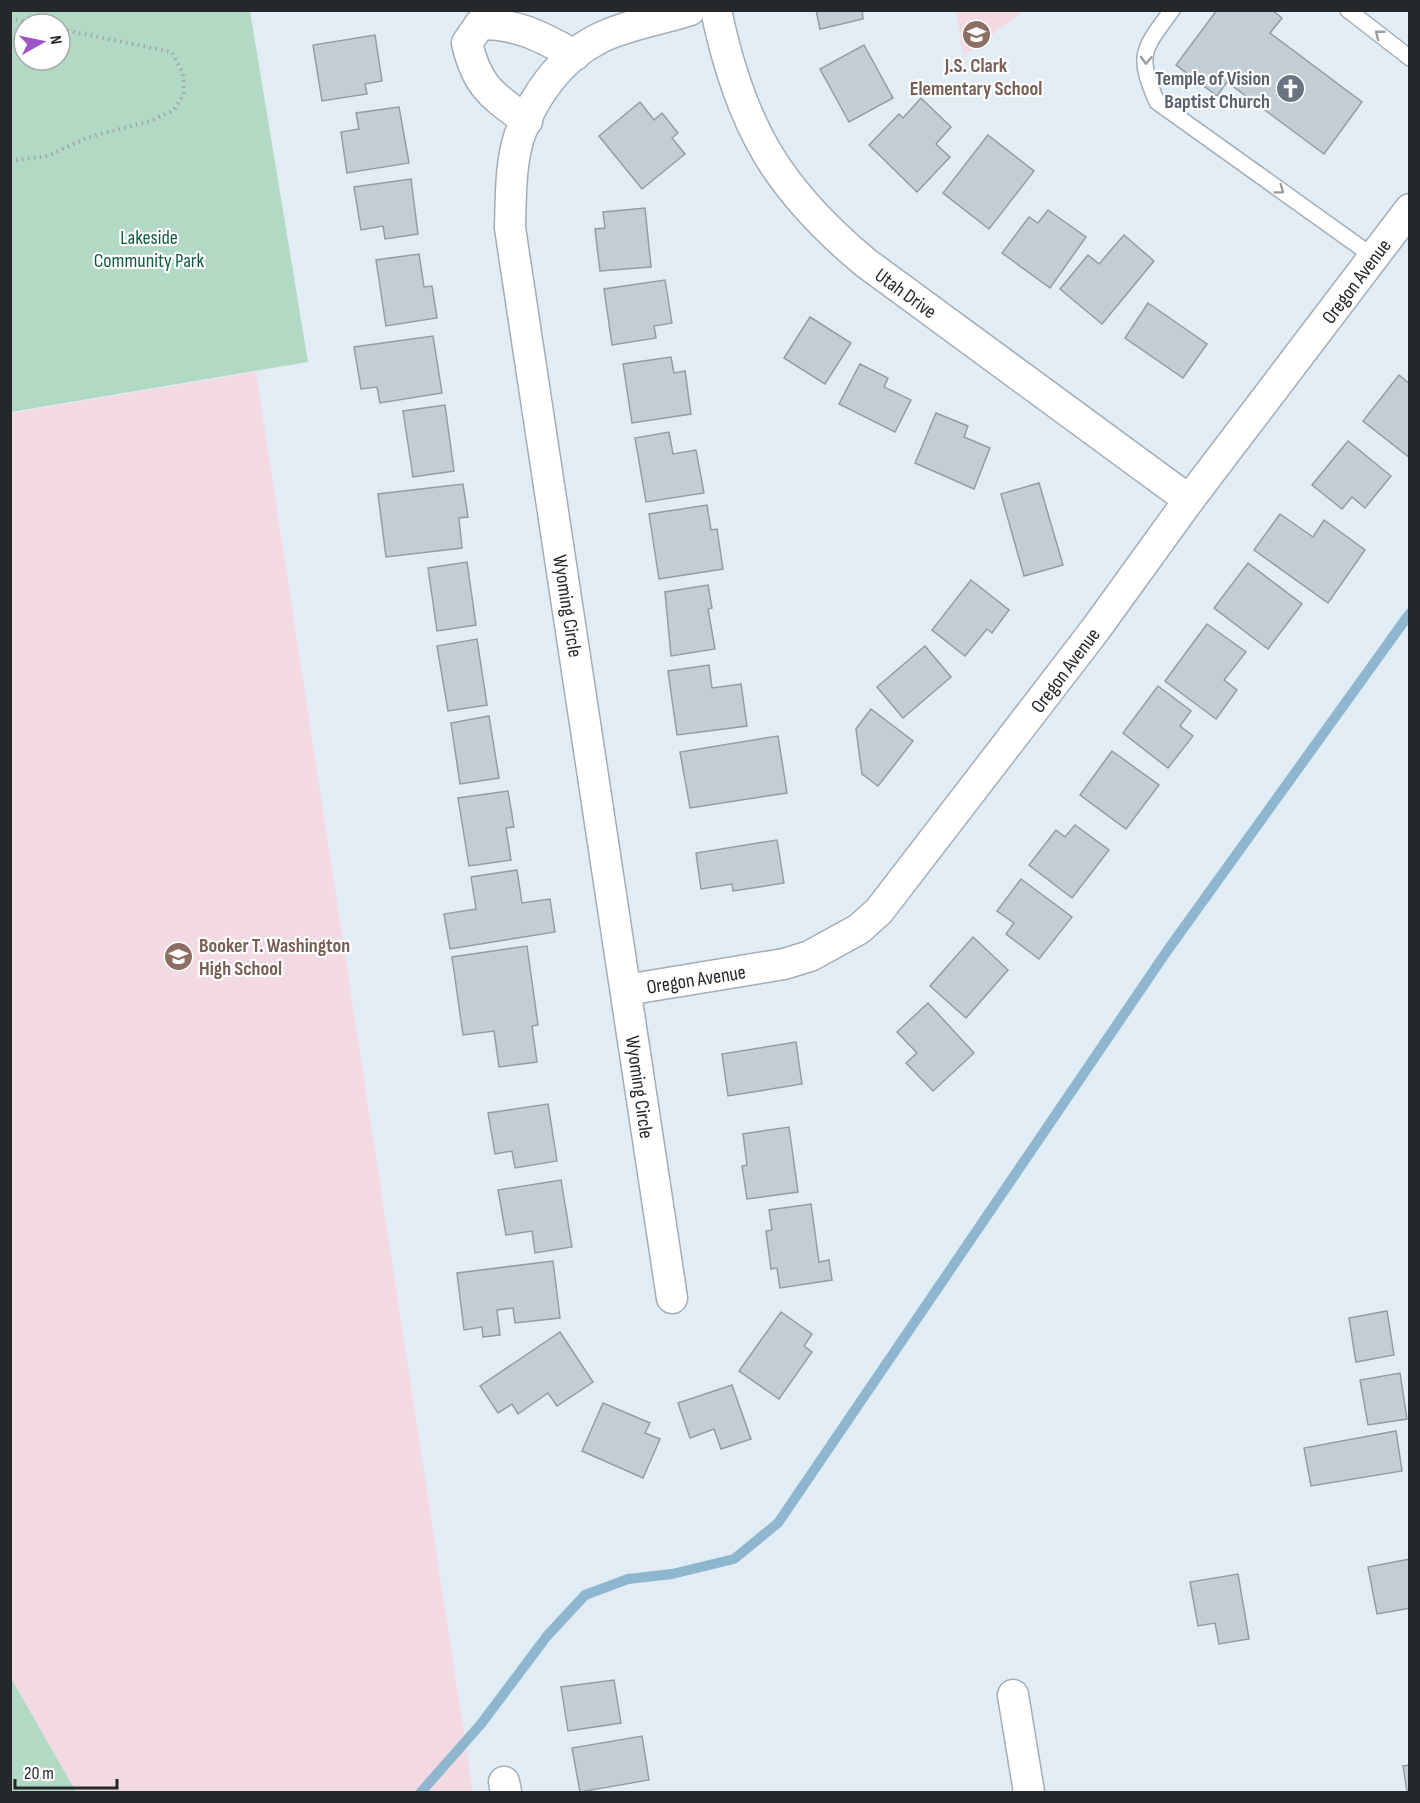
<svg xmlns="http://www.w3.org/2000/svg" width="1420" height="1803" font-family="'Sofia Sans Condensed',sans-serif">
<rect width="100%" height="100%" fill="#e2ecf5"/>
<!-- education -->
<g fill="#f3d9e2">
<path d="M956,10H1023V11L963,57Z"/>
<path d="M256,372L473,1792H11V413Z"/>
</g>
<!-- green -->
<g fill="#b2d9c4" fill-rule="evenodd">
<path d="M11,10L250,11L308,362L11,412ZM24,24H60V60H24Z"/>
<path d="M10,1678H11L76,1792H11Z"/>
</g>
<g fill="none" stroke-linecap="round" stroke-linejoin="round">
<!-- stream -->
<path stroke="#8eb7cf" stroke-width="10" d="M421,1792L481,1724L547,1636L585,1595L628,1579L672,1574L734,1559L778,1523L1167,951L1410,613"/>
</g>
<!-- building -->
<g fill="#c3cdd5" stroke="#949da5" stroke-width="1.5">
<path d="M816,10H862L863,19L820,29Z"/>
<path d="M1217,10H1272L1282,18L1270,33L1362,102L1324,154L1227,82L1217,96L1176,65Z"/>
<path d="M375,35L382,81L365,84L367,94L322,101L313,45Z"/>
<path d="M864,45L893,98L849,122L820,69Z"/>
<path d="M921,98L951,127L936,144L950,157L917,192L869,145L899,114L903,118Z"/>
<path d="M640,102L654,120L662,113L678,133L672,138L685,154L642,189L599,136Z"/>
<path d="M399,107L409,163L347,173L341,132L359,129L356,113Z"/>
<path d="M988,135L1034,171L989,229L943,193Z"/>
<path d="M411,179L418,234L385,239L383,226L361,230L354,187Z"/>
<path d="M645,208L651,267L600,271L595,229L605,228L603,212Z"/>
<path d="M1048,210L1086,237L1050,288L1002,253L1029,217L1038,223Z"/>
<path d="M1124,235L1154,261L1102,324L1060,289L1088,255L1099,264Z"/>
<path d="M419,254L424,287L432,286L437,318L386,326L376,260Z"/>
<path d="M665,280L672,323L654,326L656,338L612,345L604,289Z"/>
<path d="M1148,303L1207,344L1183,378L1125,338Z"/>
<path d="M810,317L851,343L825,384L784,358Z"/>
<path d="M433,336L442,393L380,403L377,387L361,389L354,347Z"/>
<path d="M671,357L674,373L685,371L691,414L632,423L623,364Z"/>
<path d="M860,364L888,378L884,387L911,400L895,432L839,404Z"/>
<path d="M1399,375L1410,384V458L1363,421Z"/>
<path d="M445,405L454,471L413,477L403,411Z"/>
<path d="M936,413L968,426L964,437L990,448L974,489L915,463Z"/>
<path d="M669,432L673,454L696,450L704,493L646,502L635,438Z"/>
<path d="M1348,441L1391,476L1365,508L1352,497L1342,509L1312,485Z"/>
<path d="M1039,483L1063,565L1024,576L1001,494Z"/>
<path d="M463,484L468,517L459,518L462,548L386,557L378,494Z"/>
<path d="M707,505L711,530L717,529L723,569L659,579L649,514Z"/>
<path d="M1280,514L1313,537L1324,520L1365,550L1328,603L1254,550Z"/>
<path d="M467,562L476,625L437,631L428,568Z"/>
<path d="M1248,563L1302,604L1268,649L1214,608Z"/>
<path d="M971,580L1009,610L992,633L987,629L965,656L932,630Z"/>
<path d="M708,585L712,608L708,609L715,649L671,656L665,592Z"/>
<path d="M1207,624L1246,652L1224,680L1237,690L1216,719L1165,681Z"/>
<path d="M477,639L487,705L448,711L437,646Z"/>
<path d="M925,646L951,677L903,718L877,687Z"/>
<path d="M709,665L712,688L741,684L747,726L677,735L668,671Z"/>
<path d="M1158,686L1191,711L1180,726L1193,736L1168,768L1123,733Z"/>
<path d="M871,709L913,741L878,786L862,774L856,729Z"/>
<path d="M489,716L499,778L460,784L451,723Z"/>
<path d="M778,736L787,793L690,808L680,752Z"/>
<path d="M1112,751L1159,785L1126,829L1080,795Z"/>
<path d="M508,791L514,827L506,828L511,860L469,866L458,798Z"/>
<path d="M1075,825L1109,850L1072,898L1029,865L1056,830L1065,837Z"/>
<path d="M777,840L784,883L733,891L732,884L701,889L696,853Z"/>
<path d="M517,870L522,903L550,899L555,932L450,949L444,914L476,909L471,877Z"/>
<path d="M1021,879L1072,917L1039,959L1006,934L1014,923L997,911Z"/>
<path d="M973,937L1008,970L966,1018L930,986Z"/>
<path d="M527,946L538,1025L532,1026L537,1062L499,1067L494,1031L463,1035L452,957Z"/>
<path d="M928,1003L974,1053L933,1091L906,1063L917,1053L897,1032Z"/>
<path d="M796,1042L802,1084L728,1096L722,1054Z"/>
<path d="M548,1104L557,1161L515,1168L512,1151L495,1154L488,1113Z"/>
<path d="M789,1127L798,1192L747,1199L742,1166L747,1165L743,1134Z"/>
<path d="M561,1180L572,1247L535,1253L532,1231L506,1235L498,1190Z"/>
<path d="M811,1204L819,1262L829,1260L832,1280L780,1288L777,1268L771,1269L766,1231L772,1230L769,1210Z"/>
<path d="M553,1261L560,1318L515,1323L513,1308L497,1310L500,1335L483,1337L482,1327L464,1330L457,1273Z"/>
<path d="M1387,1311L1394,1355L1356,1362L1349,1318Z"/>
<path d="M781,1312L812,1334L804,1346L812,1352L779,1399L739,1371Z"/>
<path d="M560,1332L593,1382L557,1406L548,1393L518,1414L512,1404L498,1413L480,1386Z"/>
<path d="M1400,1373L1407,1419L1368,1425L1360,1380Z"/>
<path d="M732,1385L751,1439L721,1449L714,1429L690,1438L678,1403Z"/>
<path d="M603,1403L650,1423L645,1433L660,1439L643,1478L582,1451Z"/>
<path d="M1396,1431L1402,1471L1311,1486L1304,1448Z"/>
<path d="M1410,1559V1608L1377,1614L1368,1567Z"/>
<path d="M1238,1574L1249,1639L1219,1644L1215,1623L1198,1626L1190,1582Z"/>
<path d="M614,1680L621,1723L568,1731L561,1687Z"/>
<path d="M642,1736L649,1780L580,1792L572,1748Z"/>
<path d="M1410,1765V1792H1407L1403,1766Z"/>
</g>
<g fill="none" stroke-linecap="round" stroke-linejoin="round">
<defs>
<g id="service">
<path d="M1172,10C1143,50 1136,54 1157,102L1374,257"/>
<path d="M1348,10L1410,58"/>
</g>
<g id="minor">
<path d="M716,10C740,125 776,188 866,263L1189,500"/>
<path d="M527,121C493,96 477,87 467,43L480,24C520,24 541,37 575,55"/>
<path d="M626,990L784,964L810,956L859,929L879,911L1095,630L1189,500L1410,209"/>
<path d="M672,1298L510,228C511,198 510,166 519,137C532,98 560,58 598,39C622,26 663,19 690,10"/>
<path d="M1013,1695L1029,1792"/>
<path d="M504,1782L506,1792"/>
</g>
</defs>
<!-- service casing -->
<use href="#service" stroke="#a3adb5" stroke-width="18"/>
<!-- minor casing -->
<use href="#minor" stroke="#a3adb5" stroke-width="33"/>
<!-- path -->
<g stroke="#9ea6ad" stroke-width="4" stroke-dasharray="1.5 4.5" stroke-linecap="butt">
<path d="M10,18L37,24"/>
<path d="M10,161L48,156L86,138L150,121L174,110L184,94L183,74L172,52L60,29"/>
</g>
<!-- service -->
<use href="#service" stroke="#fff" stroke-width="15"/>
<!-- minor -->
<use href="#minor" stroke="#fff" stroke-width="30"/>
</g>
<!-- one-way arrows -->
<defs><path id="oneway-chevron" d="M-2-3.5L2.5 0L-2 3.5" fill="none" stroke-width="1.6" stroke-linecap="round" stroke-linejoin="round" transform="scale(1.5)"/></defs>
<g stroke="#9c9ea0">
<use href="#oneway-chevron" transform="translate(1379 34) rotate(-142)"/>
<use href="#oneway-chevron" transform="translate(1146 60) rotate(93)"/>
<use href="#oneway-chevron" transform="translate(1280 190) rotate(36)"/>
</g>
<!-- icons -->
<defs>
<symbol id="school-disc" viewBox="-11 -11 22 22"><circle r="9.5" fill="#8d6e63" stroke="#fff"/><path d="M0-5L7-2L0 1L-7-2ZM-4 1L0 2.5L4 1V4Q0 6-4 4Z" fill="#fff"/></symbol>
<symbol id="church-disc" viewBox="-11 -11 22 22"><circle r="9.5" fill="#6b7280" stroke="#fff"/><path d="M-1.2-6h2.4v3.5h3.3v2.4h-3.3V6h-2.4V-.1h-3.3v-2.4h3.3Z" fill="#fff"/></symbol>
</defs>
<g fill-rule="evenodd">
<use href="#school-disc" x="960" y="18" width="33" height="33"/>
<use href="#church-disc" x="1274" y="72" width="33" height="33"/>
<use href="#school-disc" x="162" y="940" width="33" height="33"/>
</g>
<g text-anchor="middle" stroke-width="4.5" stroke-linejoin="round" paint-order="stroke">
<!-- education labels -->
<g font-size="20" font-weight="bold" fill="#785e54" stroke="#fff">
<text x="976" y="72">J.S. Clark<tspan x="976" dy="23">Elementary School</tspan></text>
<text x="199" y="952" text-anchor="start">Booker T. Washington<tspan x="199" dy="23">High School</tspan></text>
</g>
<!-- worship labels -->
<g font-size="20" font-weight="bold" fill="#5b616d" stroke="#fff" text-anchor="end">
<text x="1270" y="85">Temple of Vision<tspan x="1270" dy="23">Baptist Church</tspan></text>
</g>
<!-- park labels -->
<g font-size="20" fill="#105b3e" stroke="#fff">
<text x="149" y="244">Lakeside<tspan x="149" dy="23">Community Park</tspan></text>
</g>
<!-- street labels -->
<g font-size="20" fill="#24282b" stroke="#fff">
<text transform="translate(1356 281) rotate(-53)" y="7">Oregon Avenue</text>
<text transform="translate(906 293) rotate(36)" y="7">Utah Drive</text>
<text transform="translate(568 606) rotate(81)" y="7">Wyoming Circle</text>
<text transform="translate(1065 670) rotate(-53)" y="7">Oregon Avenue</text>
<text transform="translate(696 979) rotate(-9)" y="7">Oregon Avenue</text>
<text transform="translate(640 1087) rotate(82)" y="7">Wyoming Circle</text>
</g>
</g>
<!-- border -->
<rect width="1420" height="1803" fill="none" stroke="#24282b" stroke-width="24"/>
<!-- north arrow -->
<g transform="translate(42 42) rotate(81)"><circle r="28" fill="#ffffff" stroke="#a7a9aa" stroke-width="1.5"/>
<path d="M0-4.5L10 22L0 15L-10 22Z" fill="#9e55c8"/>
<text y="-9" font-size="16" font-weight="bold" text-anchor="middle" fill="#24282b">N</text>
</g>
<!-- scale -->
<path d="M15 1779v9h102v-9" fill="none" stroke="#24282b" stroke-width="3"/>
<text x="24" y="1779" font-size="18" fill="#24282b" stroke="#ffffff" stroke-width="4.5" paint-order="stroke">20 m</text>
</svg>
